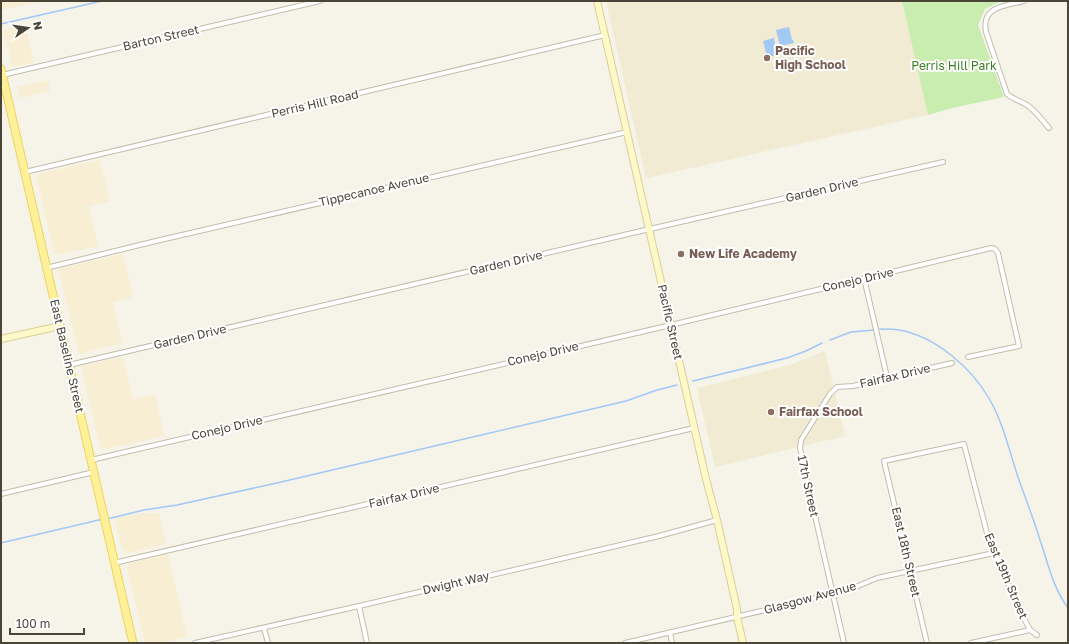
<svg xmlns="http://www.w3.org/2000/svg" width="1069" height="644" font-family="'Golos Text',sans-serif">
<rect width="100%" height="100%" fill="#f6f3e9"/>
<!-- commercial -->
<g fill="#f8eed3">
<path d="M1,1H35L36,3L1,10Z"/>
<path d="M25,26L34,62L17,66L12,65L3,30Z"/>
<path d="M48,80L50,91L20,98L17,87Z"/>
<path d="M100,160L110,201L89,206L98,246L58,255L54,253L36,176L37,174Z"/>
<path d="M123,254L133,297L113,302L122,343L79,354L58,269Z"/>
<path d="M123,357L133,399L155,394L164,436L103,450L100,447L81,366Z"/>
<path d="M144,513H159L166,544L128,553L122,549L114,518Z"/>
<path d="M168,554L187,637L160,643H145L127,568L129,563Z"/>
</g>
<!-- education -->
<g fill="#f0ebd2">
<path d="M606,1H902L928,115L646,178Z"/>
<path d="M825,351L845,436L715,467L697,388L790,365Z"/>
</g>
<!-- green -->
<path fill="#c9ecaf" d="M902,1H1001L985,9L978,25L1004,97L952,108L928,115Z"/>
<!-- water -->
<g fill="#a2c8f6">
<path d="M789,27L792,40H793L794,43L780,46L776,30Z"/>
<path d="M774,38L777,55L767,57L763,41Z"/>
</g>
<g fill="none" stroke-linecap="round" stroke-linejoin="round">
<!-- stream -->
<g stroke="#a2c8f6" stroke-width="1.5">
<path d="M1,24L102,1"/>
<path d="M880,329C886,329 893,329 899,330C935,336 972,368 990,400C1004,425 1010,454 1019,480C1026,500 1034,520 1040,540C1048,563 1053,588 1068,608"/>
<path d="M830,340L851,332L874,330"/>
<path d="M693,381L787,358L806,351L822,343"/>
<path d="M107,519L144,510L177,505L277,483L626,401L657,390L677,385"/>
<path d="M1,543L103,519"/>
</g>
<defs>
<g id="street">
<path d="M1024,1C1005,6 981,6 986,32L1007,94C1013,99 1020,101 1027,105C1036,111 1042,120 1049,128"/>
<path d="M2,75L320,1"/>
<path d="M25,172L605,35"/>
<path d="M46,268L156,241L627,132"/>
<path d="M864,278L887,377"/>
<path d="M69,365L641,231L943,162"/>
<path d="M91,460L671,325L991,248L995,249L998,253L1019,346L968,357"/>
<path d="M1,494L94,472"/>
<path d="M114,563L694,428"/>
<path d="M359,606L367,643"/>
<path d="M264,628L268,643"/>
<path d="M670,632L672,643"/>
<path d="M195,643L359,606L659,536L717,520"/>
<path d="M625,643L846,591L877,578L994,553"/>
<path d="M844,643L805,472L800,448L801,440L830,394L837,387L853,386L952,363"/>
<path d="M927,643L884,461L964,444L989,541L1019,608L1030,630L1037,635"/>
<path d="M971,643L1030,630"/>
</g>
<g id="secondary">
<path d="M597,1L706,479L717,520L737,609V617L743,643"/>
<path d="M1,339L60,326"/>
</g>
<path id="primary" d="M1,69C44,261 89,452 133,643"/>
</defs>
<!-- street casing -->
<use href="#street" stroke="#c2bdab" stroke-width="6"/>
<!-- secondary casing -->
<use href="#secondary" stroke="#d9d096" stroke-width="8"/>
<!-- primary casing -->
<use href="#primary" stroke="#edd560" stroke-width="9"/>
<!-- street -->
<use href="#street" stroke="#fff" stroke-width="4"/>
<!-- secondary -->
<use href="#secondary" stroke="#fff9ca" stroke-width="6"/>
<!-- primary -->
<use href="#primary" stroke="#fff099" stroke-width="7"/>
</g>
<!-- markers -->
<g fill="#8d6e63" stroke="#fff" stroke-width="1.5">
<circle cx="767" cy="58" r="4"/>
<circle cx="681" cy="254" r="4"/>
<circle cx="771" cy="412" r="4"/>
</g>
<g text-anchor="middle" stroke-width="4" stroke-linejoin="round" paint-order="stroke">
<!-- street labels -->
<g font-size="12" fill="#4a4537" stroke="#fff">
<text transform="translate(161 38) rotate(-13)" y="4">Barton Street</text>
<text transform="translate(315 104) rotate(-13)" y="4">Perris Hill Road</text>
<text transform="translate(374 190) rotate(-13)" y="4">Tippecanoe Avenue</text>
<text transform="translate(822 190) rotate(-13)" y="4">Garden Drive</text>
<text transform="translate(506 263) rotate(-13)" y="4">Garden Drive</text>
<text transform="translate(858 280) rotate(-13)" y="4">Conejo Drive</text>
<text transform="translate(670 322) rotate(77)" y="4">Pacific Street</text>
<text transform="translate(190 337) rotate(-13)" y="4">Garden Drive</text>
<text transform="translate(543 354) rotate(-13)" y="4">Conejo Drive</text>
<text transform="translate(67 356) rotate(77)" y="4">East Baseline Street</text>
<text transform="translate(895 376) rotate(-13)" y="4">Fairfax Drive</text>
<text transform="translate(227 428) rotate(-13)" y="4">Conejo Drive</text>
<text transform="translate(808 486) rotate(78)" y="4">17th Street</text>
<text transform="translate(404 496) rotate(-13)" y="4">Fairfax Drive</text>
<text transform="translate(906 552) rotate(77)" y="4">East 18th Street</text>
<text transform="translate(1006 576) rotate(67)" y="4">East 19th Street</text>
<text transform="translate(456 583) rotate(-13)" y="4">Dwight Way</text>
<text transform="translate(810 598) rotate(-15)" y="4">Glasgow Avenue</text>
</g>
<!-- education labels -->
<g font-size="12" font-weight="bold" fill="#785e54" stroke="#fff" text-anchor="start">
<text x="775" y="55">Pacific<tspan x="775" dy="14">High School</tspan></text>
<text x="689" y="258">New Life Academy</text>
<text x="779" y="416">Fairfax School</text>
</g>
<!-- park labels -->
<g font-size="12" fill="#3b8124" stroke="#fff">
<text x="954" y="70">Perris Hill Park</text>
</g>
</g>
<!-- border -->
<rect width="1069" height="644" fill="none" stroke="#4a4537" stroke-width="4"/>
<!-- north arrow -->
<g transform="translate(28 28) rotate(77)" stroke="#ffffff" stroke-width="3" paint-order="stroke">
<path d="M0-3L7 15L0 10L-7 15Z" fill="#4a4537"/>
<text y="-6" font-size="11" font-weight="bold" text-anchor="middle" fill="#4a4537">N</text>
</g>
<!-- scale -->
<path d="M10 628v6h74v-6" fill="none" stroke="#4a4537" stroke-width="2"/>
<text x="16" y="628" font-size="12" fill="#4a4537" stroke="#ffffff" stroke-width="3" paint-order="stroke">100 m</text>
</svg>
